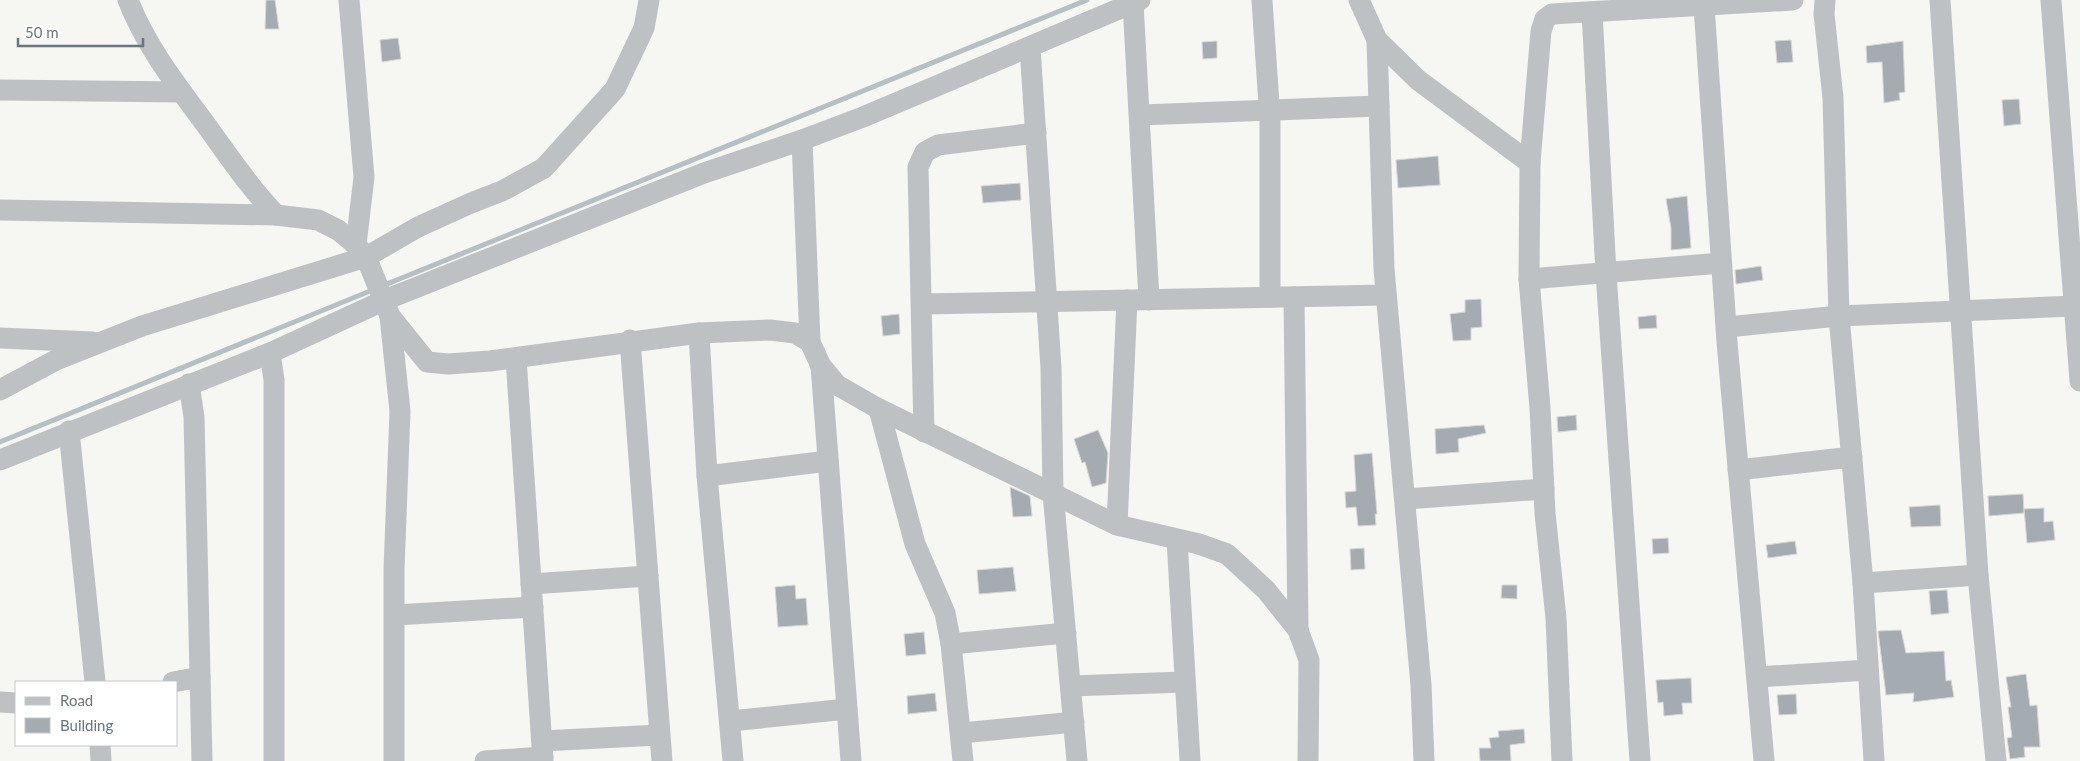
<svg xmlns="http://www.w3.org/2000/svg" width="2080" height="761" font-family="Lato,sans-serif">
<rect width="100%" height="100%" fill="#f6f6f3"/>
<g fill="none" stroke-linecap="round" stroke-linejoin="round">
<!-- stream -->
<g stroke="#b6c0c4" stroke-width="5">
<path d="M382,286L1087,0"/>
<path d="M0,442L375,289"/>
</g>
</g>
<!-- building -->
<g fill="#a5acb1" stroke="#d7d7d5">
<path d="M266,0H275L279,29H265Z"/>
<path d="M398,38L401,59L382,62L380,40Z"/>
<path d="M1791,40L1793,62L1777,63L1775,41Z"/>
<path d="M1217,41V58L1203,59L1202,42Z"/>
<path d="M1903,41L1905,92L1899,93L1900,100L1884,103L1882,62L1867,63L1866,46Z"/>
<path d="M2019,99L2021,124L2004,126L2002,100Z"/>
<path d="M1438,156L1440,185L1398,188L1396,160Z"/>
<path d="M1020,183L1021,200L983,203L981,186Z"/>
<path d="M1687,196L1691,248L1671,250V228L1666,199Z"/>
<path d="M1761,266L1763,280L1736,284L1735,270Z"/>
<path d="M1481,299L1482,327L1471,328V340L1453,341L1450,314L1465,312V300Z"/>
<path d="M899,314L900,334L883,336L881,316Z"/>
<path d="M1656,315L1657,328L1639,329L1638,317Z"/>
<path d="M1576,415L1577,430L1558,432L1557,417Z"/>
<path d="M1484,425L1486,433L1458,439L1459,452L1436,454L1435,429Z"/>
<path d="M1098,430L1108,453L1106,483L1092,487L1085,462L1082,463L1074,439Z"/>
<path d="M1372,453L1377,514H1375L1376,525L1358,526L1356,507L1346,508L1345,492L1356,491L1354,455Z"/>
<path d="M1010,487L1030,496L1032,516L1013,517Z"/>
<path d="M2023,494L2024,513L1989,516L1988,496Z"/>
<path d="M1940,505L1941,526L1911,527L1909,507Z"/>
<path d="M2044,508V522L2053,521L2055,540L2027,543L2024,509Z"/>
<path d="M1668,538L1669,553L1653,554L1652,539Z"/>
<path d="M1795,541L1797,554L1768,558L1766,545Z"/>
<path d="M1364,548L1365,569L1351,570L1350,549Z"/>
<path d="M1013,567L1016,591L979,594L977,570Z"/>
<path d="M795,585L796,599L806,598L808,625L778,627L775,587Z"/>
<path d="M1502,585H1517V599L1501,598Z"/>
<path d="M1947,590L1949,613L1931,615L1929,591Z"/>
<path d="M1901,630L1906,653L1944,651L1946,681L1951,680L1954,697L1913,702L1914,693L1886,695L1878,631Z"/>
<path d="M924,632L926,654L906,656L904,634Z"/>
<path d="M2026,674L2030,706L2037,705L2040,747H2024L2025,757L2010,759L2007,738L2012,737L2008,707H2011L2006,677Z"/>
<path d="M1691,678L1692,703H1682L1683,714L1664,716L1663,702L1658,703L1656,680Z"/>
<path d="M935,693L937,711L908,714L907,696Z"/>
<path d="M1796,694L1797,714L1779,715L1777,695Z"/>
<path d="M1524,729L1525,743L1510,745L1511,761H1480L1479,748H1491L1489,738L1499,737L1498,731Z"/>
</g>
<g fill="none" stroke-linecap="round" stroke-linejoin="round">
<!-- minor -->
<g stroke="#bdc1c4" stroke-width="21">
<path d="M128,0C149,54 186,96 219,143C237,168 254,192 276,215L318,220L338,230L356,245L366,257L390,316L427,362L448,364L490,361L699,333L770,330L795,333L810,342L821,366L837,385L879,409L1117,525L1199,544L1227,554L1266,590L1298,630"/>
<path d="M349,0L364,177L356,245"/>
<path d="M1262,0L1270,120V297"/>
<path d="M1359,0L1377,40L1418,80L1530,163"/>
<path d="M1825,0L1824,14L1833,98L1839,316L1863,583L1874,761"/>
<path d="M1940,0L1978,575L1996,761"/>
<path d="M2051,0L2080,381"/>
<path d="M1133,2L1149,300"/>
<path d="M1704,6L1727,342L1764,761"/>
<path d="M1592,12L1606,273L1640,761"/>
<path d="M1377,40L1384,269L1421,685L1424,761"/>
<path d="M1030,47L1051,368L1053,493L1077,761"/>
<path d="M0,90L182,92"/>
<path d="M1141,115L1379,106"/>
<path d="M802,140L810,342"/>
<path d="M0,210L276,215"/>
<path d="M1529,279L1721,263"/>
<path d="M1294,297L1298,630L1309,660L1308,761"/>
<path d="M922,304L1386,295"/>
<path d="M390,317L400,411L394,570V761"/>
<path d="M1727,327L1839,316L2074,306"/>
<path d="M699,333L707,476L733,761"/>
<path d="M0,338L93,342"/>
<path d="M630,340L662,761"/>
<path d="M270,353L274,380V761"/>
<path d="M516,358L543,761"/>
<path d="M821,366L851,761"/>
<path d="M189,384L194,417L202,761"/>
<path d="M0,390L56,360L142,326L366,257L418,227L471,203L502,191L544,168L615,89L644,28L649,0"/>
<path d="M879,409L915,544L945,613L951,644L963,761"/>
<path d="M69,431L95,682"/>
<path d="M924,432L918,167L925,152L938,145L1036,133"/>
<path d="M0,460L270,353L385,300L704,173L802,140L863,117L1140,0"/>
<path d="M1738,470L1852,457"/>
<path d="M707,476L828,461"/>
<path d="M1406,499L1544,489"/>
<path d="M1117,525L1127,300"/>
<path d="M1177,540L1190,761"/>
<path d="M1863,583L1978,575"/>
<path d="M531,584L648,576"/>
<path d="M395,615L533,607"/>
<path d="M951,644L1066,633"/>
<path d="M1757,677L1868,670"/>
<path d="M173,682L200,677"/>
<path d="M1071,686L1184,682"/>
<path d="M0,702L16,703"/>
<path d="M731,721L847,709"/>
<path d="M962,733L1074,722"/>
<path d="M542,741L659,735"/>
<path d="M100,745L101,761"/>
<path d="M485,761L543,757"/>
<path d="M1562,761L1556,618L1545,513L1540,408L1529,279L1530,163L1541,31L1545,19L1552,14L1793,0"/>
</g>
</g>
<!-- legend -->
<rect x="15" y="681" width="162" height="65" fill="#ffffff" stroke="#c3c8cc"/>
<rect x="25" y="697" width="25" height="8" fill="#bdc1c4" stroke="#c3c8cc"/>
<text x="60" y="706" font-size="15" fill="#697680">Road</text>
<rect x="25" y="718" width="25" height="15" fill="#a5acb1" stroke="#c3c8cc"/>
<text x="60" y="731" font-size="15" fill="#697680">Building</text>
<!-- scale -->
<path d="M18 38v8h125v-8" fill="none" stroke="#697680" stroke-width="2.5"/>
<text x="25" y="38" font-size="15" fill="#697680" stroke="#ffffff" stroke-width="4" paint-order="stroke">50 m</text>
</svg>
